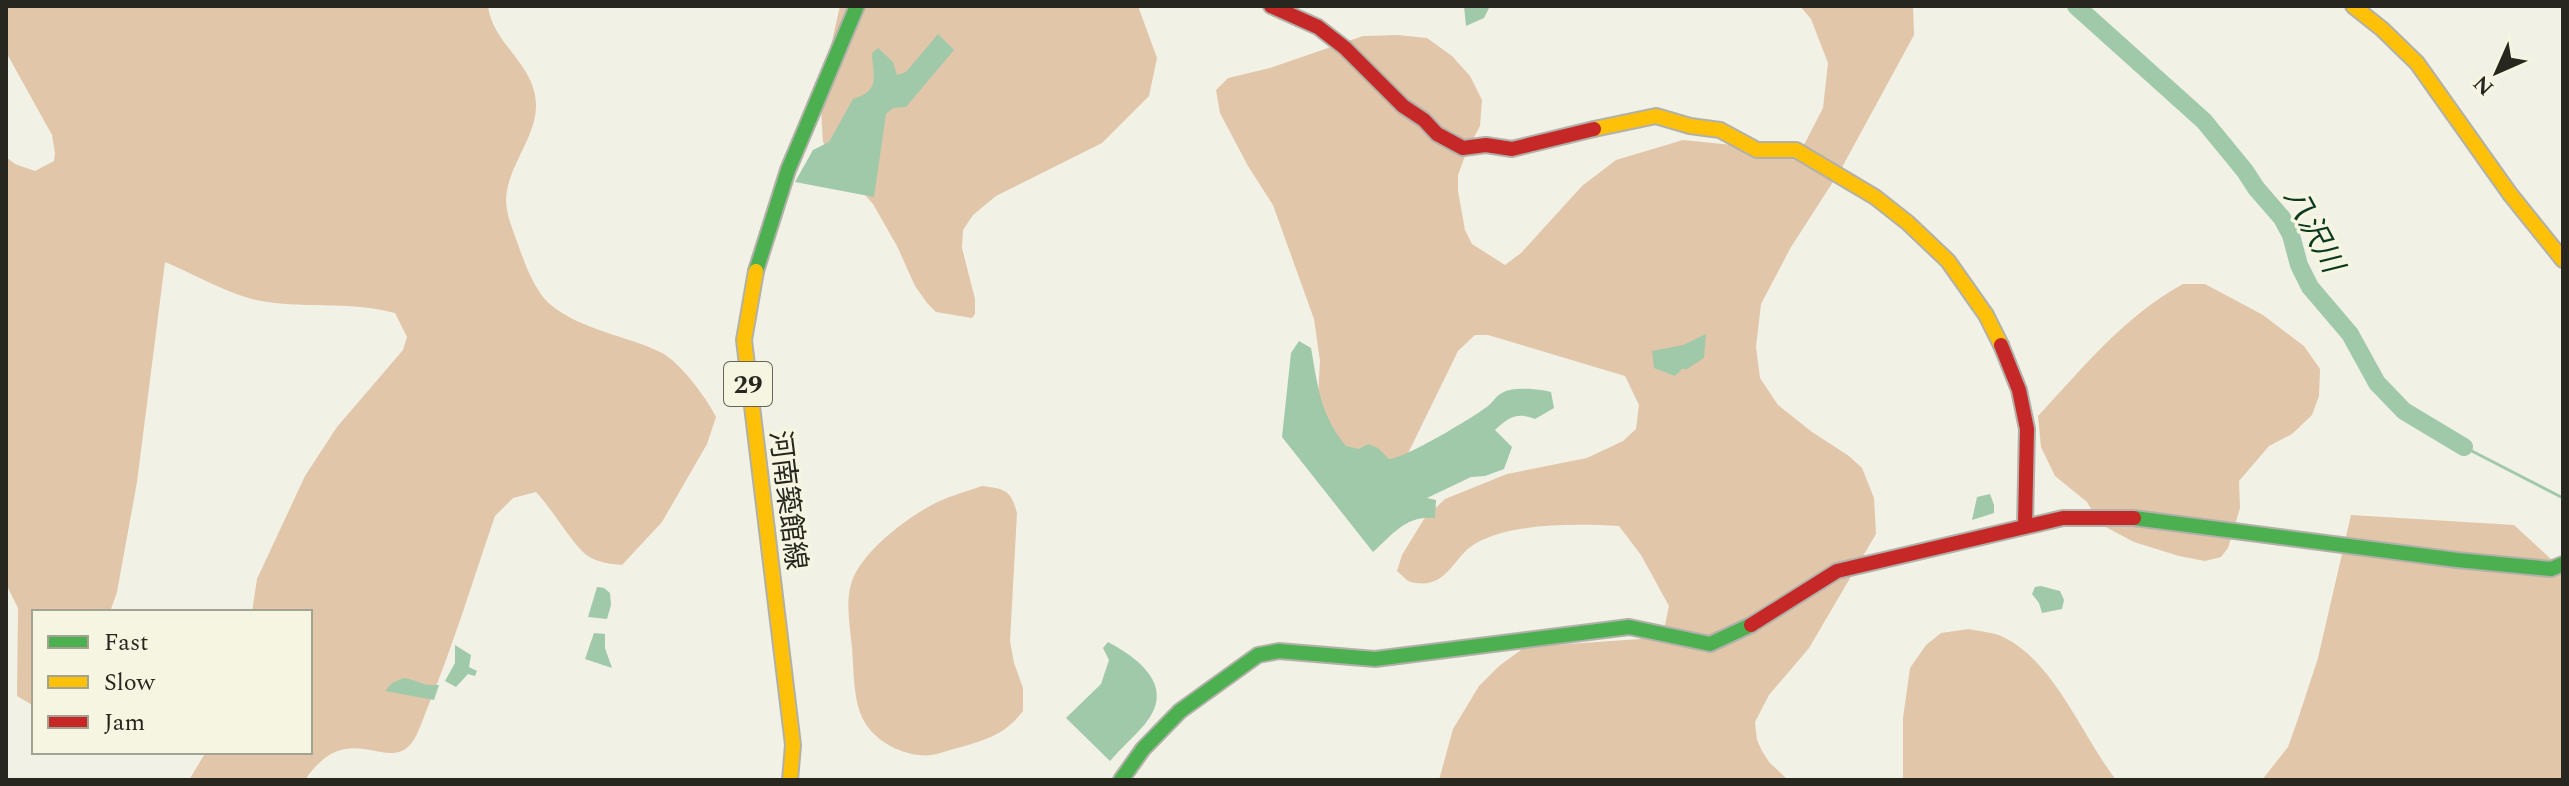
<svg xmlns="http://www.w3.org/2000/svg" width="2569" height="786" font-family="Spectral,'Noto Sans JP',serif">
<rect width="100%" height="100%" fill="#f1f1e6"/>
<!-- forest -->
<g fill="#e2c6a9">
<path d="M6,6H488C492,40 526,59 534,91C545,130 507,162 506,200C506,217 516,237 521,253C527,269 537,294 551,305C583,331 626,335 662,353C680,362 708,400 716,417L707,444L662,522L622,565C610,564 595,562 585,554C569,539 553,510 536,492L513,498L495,516C473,580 453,646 427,709C422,721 417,739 408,747C383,769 346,719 305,780H189L206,752H310V612H252L257,579L305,476L337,427L403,350L407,337L395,313C349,300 299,310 252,299C224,292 192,273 165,262L137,482L117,592L110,612H34V706L17,696L18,608L6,584V157L15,164L35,171L54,161L55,153L52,135L6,52Z"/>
<path d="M840,6H1138L1157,58L1149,96L1102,143L996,196L973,215L963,230L962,248L975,299V314L972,318L936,312L927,303L915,286L897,246L873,204L840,167L823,142L820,94Z"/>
<path d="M1800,6H1913L1914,35L1840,171L1791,247L1761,304L1756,347L1760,378L1778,405L1812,432L1849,456L1862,468L1874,498L1876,534L1809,648L1769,695L1755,722L1757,740L1762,751L1769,762L1788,780H1439L1453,729L1479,686L1499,666L1525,647L1640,639L1665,625L1669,606L1641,555L1619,526C1577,524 1510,522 1473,545C1452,559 1445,593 1408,581L1397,571L1402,555L1424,519L1445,499L1507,474L1587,458L1623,441L1636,429L1639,405L1625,376L1488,335H1475L1458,351L1394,482L1327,460L1318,397L1320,361L1314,319L1273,205L1248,166L1220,113L1216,90L1228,78L1270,68L1363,36L1397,35L1427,38L1452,56L1470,76L1482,100L1480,126L1468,148L1458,175V191L1465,230L1472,244L1505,265L1521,253L1582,186L1616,160L1683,140L1793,151L1805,143L1823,108L1828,63L1811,19Z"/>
<path d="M2183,284H2205L2263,315L2304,346L2320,369L2319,396L2312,415L2292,434L2269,446L2239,481L2240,508L2228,548L2221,557L2205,561L2179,556L2134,542L2100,524L2087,502L2055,476L2041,447L2038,416C2083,368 2124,316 2183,284Z"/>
<path d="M982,486C1004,489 1011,489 1017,513L1010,641L1014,663L1023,688V711C1005,734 989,739 961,747C952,749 942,753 932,755C907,758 876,743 864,721C853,701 854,671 852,648C850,625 844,598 854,576C867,549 904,520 930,506C945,497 965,492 982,486Z"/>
<path d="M2351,515L2514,525L2563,570V780H2262L2288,747L2298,719L2318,658Z"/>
<path d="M1969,629C1981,632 1995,632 2005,638C2054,662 2083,737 2116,780H1903V718L1910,668L1926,645L1941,633Z"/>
</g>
<!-- water -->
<g fill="#a0c9aa">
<path d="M1464,6H1490L1484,18L1466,26Z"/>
<path d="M938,34L954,50L906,107L893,108L886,114L874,197L795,182L813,150L829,142L853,99C881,90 873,78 872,53L878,48L893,62L897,75L906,72Z"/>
<path d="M1706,334L1704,358L1687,369H1682L1675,376L1654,368L1652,351L1683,345Z"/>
<path d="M1299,341L1311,348C1318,387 1320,414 1346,446L1359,449L1368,444L1378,448L1389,459C1404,459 1474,417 1488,406C1493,402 1497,395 1502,393C1512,386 1540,389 1551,392L1554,408L1535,419C1517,412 1509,417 1495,430L1512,447L1504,469L1485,476L1471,477L1427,498L1436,500L1435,518C1406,515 1393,534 1373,552L1282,437L1291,353Z"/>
<path d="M1990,494L1994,505V513L1972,520L1977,497Z"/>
<path d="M2041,586L2060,591L2064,600L2062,609L2042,613L2039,603L2032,594L2035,587Z"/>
<path d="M597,587L604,588L610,593L611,605L607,619L588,617Z"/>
<path d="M594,633L605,634V648L612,668L585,659Z"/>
<path d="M1108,642C1140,659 1176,687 1145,724C1134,737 1121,748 1110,761L1066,718L1101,684L1109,660L1103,648Z"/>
<path d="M455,645L471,655L469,667L477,671L475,676L468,674L456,687L445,681L455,663Z"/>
<path d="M404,678C421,681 420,686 439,685L434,700L385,691L392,683Z"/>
</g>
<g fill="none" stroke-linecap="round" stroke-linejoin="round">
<!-- stream -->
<path stroke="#a0c9aa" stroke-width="3" d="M2464,447L2563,498"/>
<!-- river -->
<path stroke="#a0c9aa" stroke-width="18" d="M2076,6L2204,121L2245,171L2256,188L2282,218L2291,235L2299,265L2310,287L2350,334L2377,383L2404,411L2464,447"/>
<defs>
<g id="fast">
<path d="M756,271L788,170L857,6"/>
<path d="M2134,518L2457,560L2551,569L2563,564"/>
<path d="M1121,780L1143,749L1180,711L1258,655L1279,651L1375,659L1629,627L1710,644L1751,625"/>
</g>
<g id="slow">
<path d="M2353,6L2382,29L2417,63L2510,194L2563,260"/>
<path d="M1594,129L1656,116L1690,126L1720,130L1757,150H1796L1875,197L1908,223L1948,261L1986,315L2001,345"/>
<path d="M756,271L744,340L793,745L790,780"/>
</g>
<g id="jam">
<path d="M1271,6L1318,27L1345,48L1403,106L1424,120L1437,134L1463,148L1486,145L1512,149L1594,129"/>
<path d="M2001,345L2019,390L2027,429L2025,526"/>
<path d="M1751,625L1837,571L2063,518H2134"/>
</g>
</defs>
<!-- fast casing -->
<use href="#fast" stroke="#b1b1a9" stroke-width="18"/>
<!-- slow casing -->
<use href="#slow" stroke="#b1b1a9" stroke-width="18"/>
<!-- jam casing -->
<use href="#jam" stroke="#b1b1a9" stroke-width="18"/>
<!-- fast -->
<use href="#fast" stroke="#4caf50" stroke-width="14"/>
<!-- slow -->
<use href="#slow" stroke="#ffc107" stroke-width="14"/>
<!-- jam -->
<use href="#jam" stroke="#c62828" stroke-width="14"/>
</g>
<g text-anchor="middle" stroke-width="7" stroke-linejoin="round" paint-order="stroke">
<!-- shield labels -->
<rect fill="#f5f5e1" stroke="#65655a" stroke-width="2" x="724" y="362" width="48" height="44" rx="6"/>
<g font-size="26" font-weight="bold" fill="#272720">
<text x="748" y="393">29</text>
</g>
<!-- street labels -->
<g font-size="28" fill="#272720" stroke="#f5f5e1">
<text transform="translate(789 500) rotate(83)" y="10">河南築館線</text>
</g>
<!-- water labels -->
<g font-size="30" font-style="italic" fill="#0b3a20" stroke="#f5f5e1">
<text transform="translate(2314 230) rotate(62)" y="10">八沢川</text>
</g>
</g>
<!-- border -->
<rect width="2569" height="786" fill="none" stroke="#272720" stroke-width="16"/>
<!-- legend -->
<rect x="32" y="610" width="280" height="144" fill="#f5f5e1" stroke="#a3a394" stroke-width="2"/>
<rect x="48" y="636" width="40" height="12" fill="#4caf50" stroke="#a3a394" stroke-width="2"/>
<text x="104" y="650" font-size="24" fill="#272720">Fast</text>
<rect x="48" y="676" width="40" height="12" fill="#ffc107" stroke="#a3a394" stroke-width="2"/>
<text x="104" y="690" font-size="24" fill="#272720">Slow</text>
<rect x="48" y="716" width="40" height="12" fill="#c62828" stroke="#a3a394" stroke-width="2"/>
<text x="104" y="730" font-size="24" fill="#272720">Jam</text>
<!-- north arrow -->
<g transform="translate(2497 72) rotate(225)" stroke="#f5f5e1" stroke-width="6" paint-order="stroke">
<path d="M0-6L14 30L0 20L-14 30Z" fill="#272720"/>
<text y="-12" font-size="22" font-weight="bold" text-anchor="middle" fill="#272720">N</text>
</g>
</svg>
